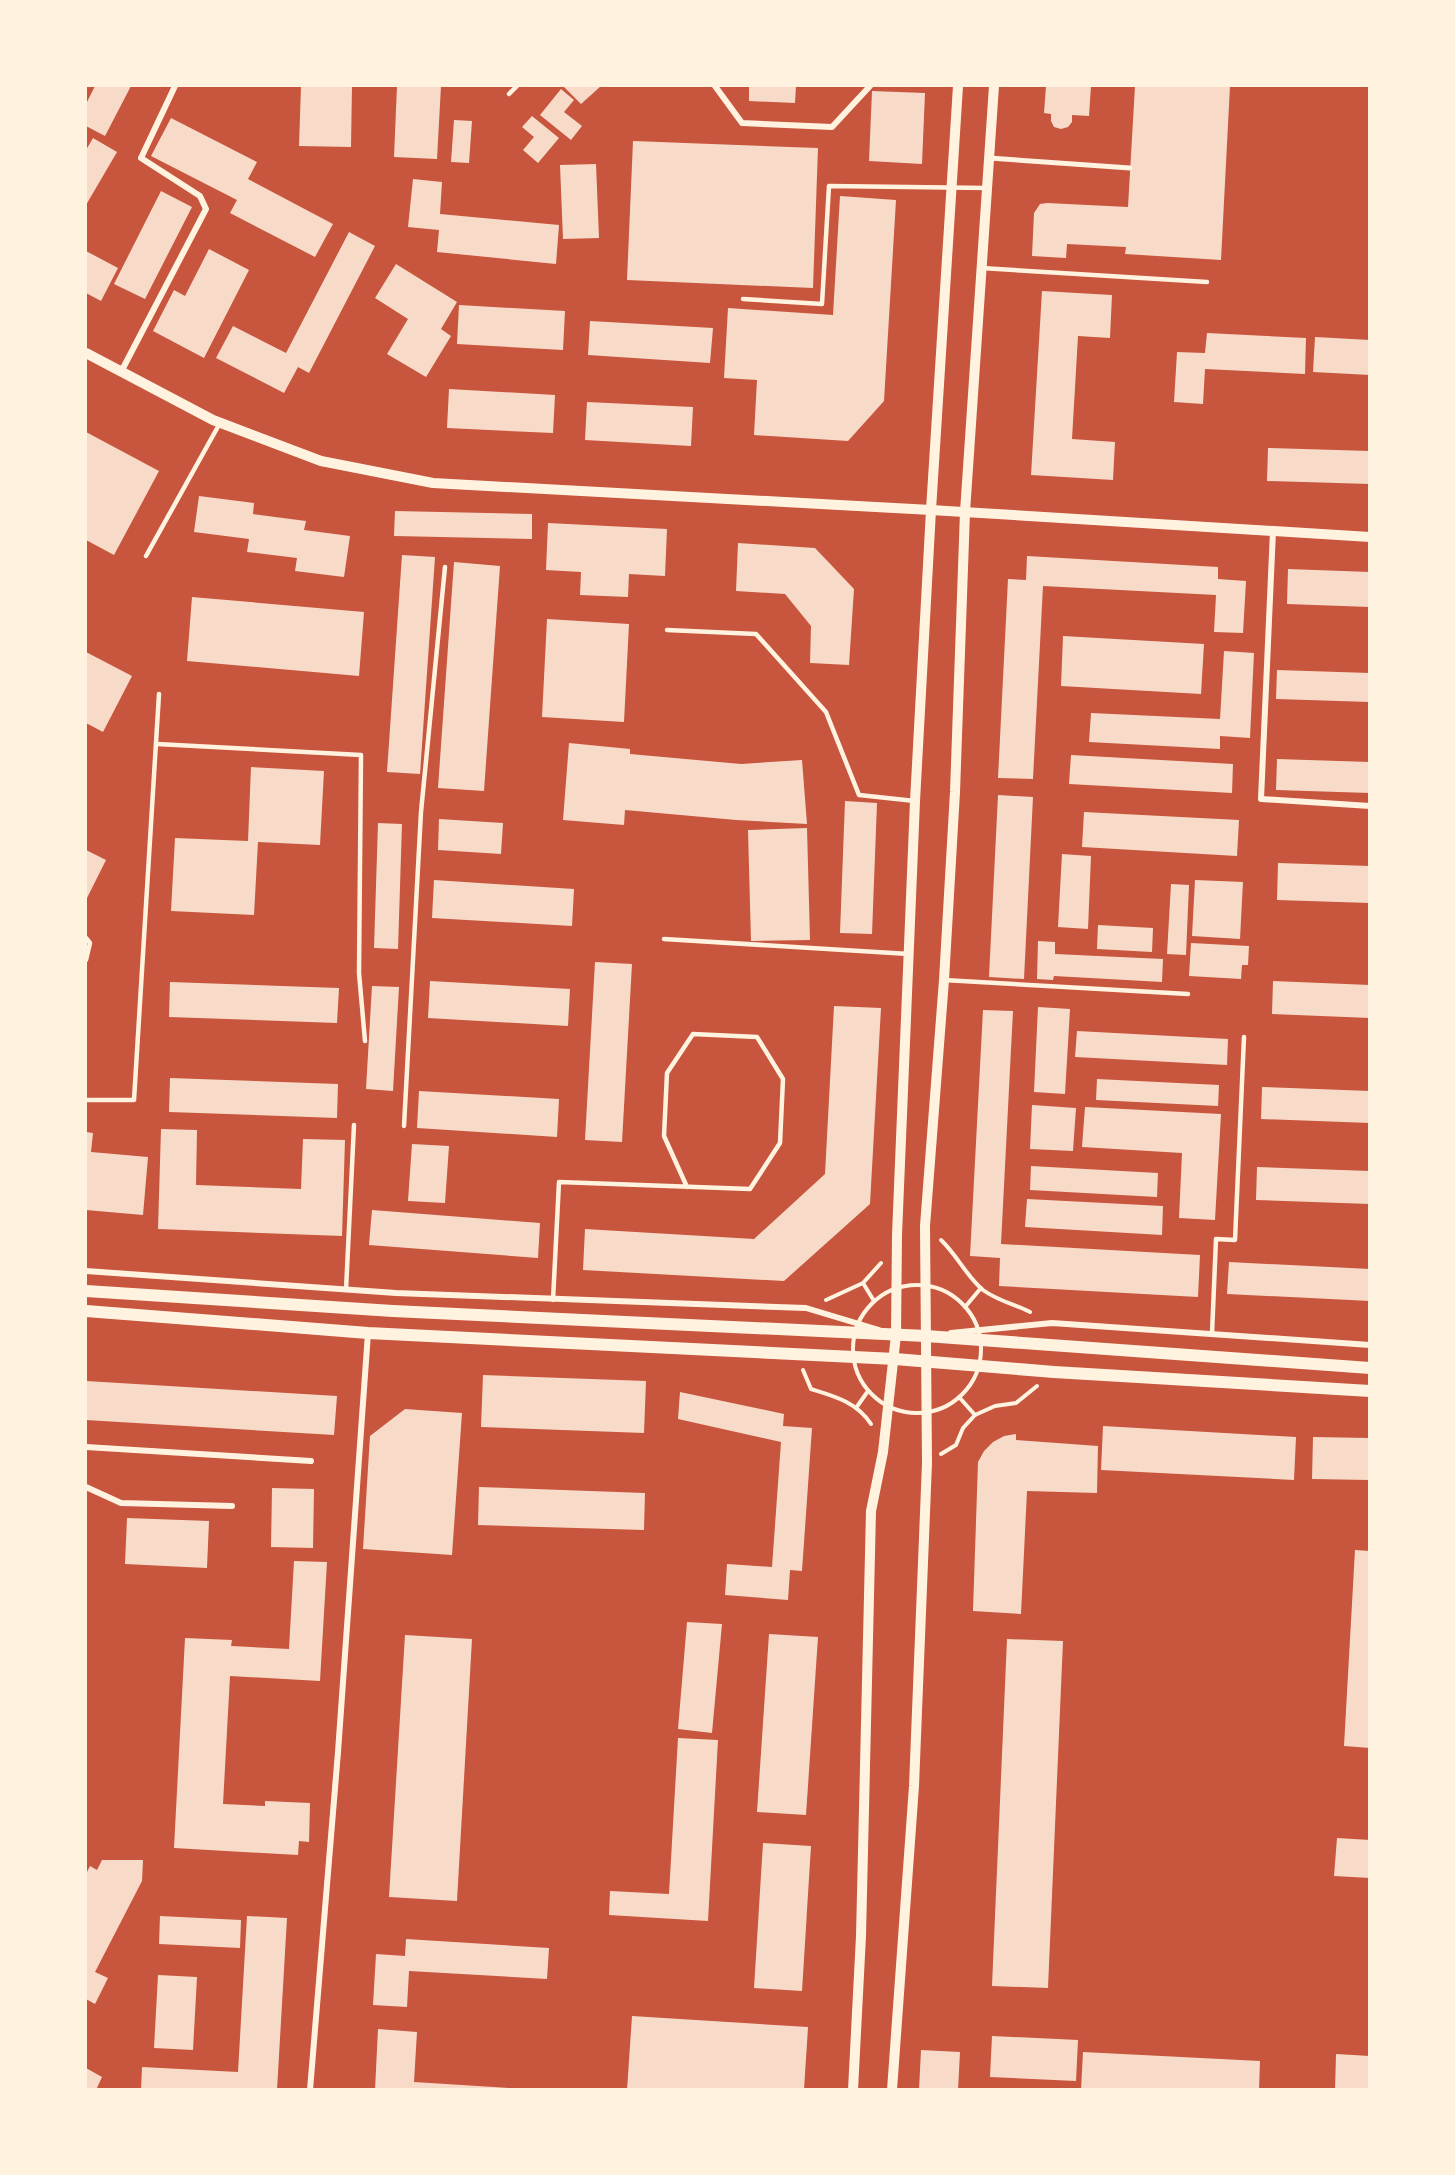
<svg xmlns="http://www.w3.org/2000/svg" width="1455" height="2175" font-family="Montserrat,sans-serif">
<rect width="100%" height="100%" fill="#c8553d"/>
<!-- building -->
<g fill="#f7dbc8">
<path d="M95,86H131L105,136L86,126V104Z"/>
<path d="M301,86H352L351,147L299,146Z"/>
<path d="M397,86H441L437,159L394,157Z"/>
<path d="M563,86H601L581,104Z"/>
<path d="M749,86H796L795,103L749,101Z"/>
<path d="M1046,86H1091L1089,116L1072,115V122L1068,127L1061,129L1054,127L1051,121V114L1044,113Z"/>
<path d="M1135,86H1230L1221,260L1125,254L1126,247L1067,244L1066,258L1032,256L1034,213L1040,204L1047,203L1128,207Z"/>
<path d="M561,89L574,100L564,112L582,126L571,140L540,115Z"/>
<path d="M872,91L925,93L922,164L869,161Z"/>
<path d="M532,116L559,138L538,163L523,150L534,137L522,127Z"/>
<path d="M171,118L257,162L248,179L333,224L315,257L230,213L237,200L151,156Z"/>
<path d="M454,120L472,121L469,163L451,162Z"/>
<path d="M93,138L117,152L86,205V150Z"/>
<path d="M633,141L818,148L813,288L627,280Z"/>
<path d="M596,164L599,238L563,239L560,165Z"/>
<path d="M413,179L442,182L440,214L559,225L556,264L437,252L439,230L408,227Z"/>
<path d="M161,191L192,207L145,299L114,284Z"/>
<path d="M840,196L896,200L884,401L848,441L754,435L757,380L724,378L728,308L833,315Z"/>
<path d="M349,232L375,246L309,373L298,367L284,393L216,358L233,326L286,353Z"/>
<path d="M209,249L249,270L204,358L153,331L174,290L185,296Z"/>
<path d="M86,251L118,268L101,301L86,293Z"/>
<path d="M396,264L457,302L441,329L451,336L426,377L387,354L408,319L375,298Z"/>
<path d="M1042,291L1112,295L1110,338L1078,336L1072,439L1115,442L1113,480L1031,475Z"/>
<path d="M459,305L565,311L563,350L457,344Z"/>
<path d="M590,321L713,328L710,363L588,355Z"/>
<path d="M1207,333L1306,338L1305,374L1205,369L1203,404L1174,402L1177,352L1205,353Z"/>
<path d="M1315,337L1370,340V375L1313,372Z"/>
<path d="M449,389L555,395L553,433L447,428Z"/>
<path d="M587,402L693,407L691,446L585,440Z"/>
<path d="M86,432L159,471L114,555L86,540Z"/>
<path d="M1268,448L1370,451V484L1267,481Z"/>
<path d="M199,496L254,503L253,514L306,521L304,530L350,536L344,577L295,571L297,558L247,552L249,539L194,532Z"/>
<path d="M395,511L532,514V539L394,536Z"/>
<path d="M548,523L667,529L665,576L629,574L628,597L580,595L581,572L546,570Z"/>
<path d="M738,543L815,548L854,589L849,665L810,663L811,626L785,594L736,591Z"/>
<path d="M402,555L435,557L420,774L387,772Z"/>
<path d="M1027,556L1218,567V579L1246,581L1243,633L1214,632L1216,595L1043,586L1033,779L998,778L1008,579L1026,580Z"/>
<path d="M454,562L500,566L484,791L438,788Z"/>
<path d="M1288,569L1370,572V607L1287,604Z"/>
<path d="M192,597L364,612L359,676L187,661Z"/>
<path d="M547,619L629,624L624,722L542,717Z"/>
<path d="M1063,636L1204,644L1201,694L1061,686Z"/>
<path d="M1224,651L1254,653L1250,738L1220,736V749L1089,742L1091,713L1220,719Z"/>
<path d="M86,652L132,676L103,732L86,723Z"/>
<path d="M1277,670L1370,673V702L1276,699Z"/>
<path d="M569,743L630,749V754L741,764L802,760L807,824L736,820L625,810L624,825L563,820Z"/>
<path d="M1071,755L1233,764L1232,793L1069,784Z"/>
<path d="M1277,759L1370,762V793L1276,790Z"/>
<path d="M251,767L324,771L320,845L258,842L254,915L171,911L175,838L248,841Z"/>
<path d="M998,795L1033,797L1024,979L989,977Z"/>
<path d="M845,801L877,803L872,934L840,933Z"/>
<path d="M1084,812L1239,820L1237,856L1082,847Z"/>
<path d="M439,819L503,823L501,854L438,850Z"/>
<path d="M378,823L402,824L398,949L374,948Z"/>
<path d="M807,828L810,940L751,941L748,830Z"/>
<path d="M86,850L106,860L86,900Z"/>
<path d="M1062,854L1091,856L1088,929L1058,927Z"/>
<path d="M1278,863L1370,866V903L1277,900Z"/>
<path d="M434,880L574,889L572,926L432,918Z"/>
<path d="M1195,880L1243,882L1240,939L1192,936Z"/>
<path d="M1171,884L1189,885L1186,955L1167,954Z"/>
<path d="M1098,925L1153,928L1152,952L1097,949Z"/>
<path d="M1038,941L1055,942V954L1163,959L1162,982L1054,976L1053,980L1037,979Z"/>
<path d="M1191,943L1249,946L1248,965H1242L1241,979L1189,976Z"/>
<path d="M595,962L632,964L622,1142L585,1140Z"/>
<path d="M430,981L570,989L568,1026L428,1018Z"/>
<path d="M1273,981L1370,985V1018L1272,1014Z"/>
<path d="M170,982L339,988L337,1023L169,1017Z"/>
<path d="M372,986L399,987L393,1091L366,1089Z"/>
<path d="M834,1006L881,1008L870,1204L784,1281L583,1270L585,1229L754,1239L825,1174Z"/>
<path d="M1038,1007L1070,1009L1065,1094L1034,1092Z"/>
<path d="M983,1010L1013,1011L1001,1244L1200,1255L1198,1297L999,1286L1000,1258L970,1256Z"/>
<path d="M1077,1031L1228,1039L1227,1065L1075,1057Z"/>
<path d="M170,1078L338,1084L337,1118L169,1112Z"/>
<path d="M1097,1079L1219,1085L1218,1106L1096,1100Z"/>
<path d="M1262,1087L1370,1091V1123L1261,1119Z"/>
<path d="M419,1091L559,1099L557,1137L417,1128Z"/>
<path d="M1032,1105L1076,1108L1073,1151L1030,1149Z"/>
<path d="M1085,1107L1221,1114L1215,1220L1179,1218L1182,1153L1082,1147Z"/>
<path d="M161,1129L197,1130L196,1185L301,1189L303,1139L345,1140L342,1236L158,1229Z"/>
<path d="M86,1132L93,1133L91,1152L148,1157L143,1215L86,1210Z"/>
<path d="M412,1144L449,1146L445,1203L408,1201Z"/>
<path d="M1031,1166L1158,1173L1157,1197L1030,1190Z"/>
<path d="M1257,1167L1370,1171V1204L1256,1200Z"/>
<path d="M1027,1199L1163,1206L1162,1235L1025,1227Z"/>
<path d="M372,1210L540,1223L538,1258L369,1245Z"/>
<path d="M1229,1262L1370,1269V1301L1227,1294Z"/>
<path d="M483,1375L646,1381L644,1433L481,1427Z"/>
<path d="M86,1381L337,1396L334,1435L86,1420Z"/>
<path d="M680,1392L784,1414L783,1426L812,1428L802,1571L790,1570L788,1600L725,1595L727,1564L772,1567L781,1442L678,1419Z"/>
<path d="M405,1409L462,1413L452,1555L363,1549L370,1436Z"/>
<path d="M1103,1426L1296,1437L1294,1480L1101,1470Z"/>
<path d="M1016,1434V1440L1098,1446L1097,1493L1027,1491L1021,1614L973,1611L978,1462L984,1451L993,1442L1004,1436Z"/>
<path d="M1313,1437L1370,1438V1480L1312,1479Z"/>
<path d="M479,1487L645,1493L644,1530L478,1525Z"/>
<path d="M272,1488L314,1489L313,1548L271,1547Z"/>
<path d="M127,1518L209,1521L207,1568L125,1564Z"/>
<path d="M1355,1550L1370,1551V1748L1344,1746Z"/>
<path d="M294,1561L327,1562L320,1681L230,1676L223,1804L265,1806V1801L310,1803L309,1842L299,1841L298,1855L174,1848L185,1638L232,1640L231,1646L289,1649Z"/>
<path d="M687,1622L722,1624L712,1733L678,1729Z"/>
<path d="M769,1634L818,1637L806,1815L757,1812Z"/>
<path d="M405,1635L472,1639L457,1901L389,1897Z"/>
<path d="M1007,1639L1063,1641L1048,1988L992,1986Z"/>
<path d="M678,1738L718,1740L708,1921L609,1915L610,1891L669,1894Z"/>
<path d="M1337,1838L1370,1840V1878L1334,1876Z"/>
<path d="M763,1843L811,1846L802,1991L754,1988Z"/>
<path d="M102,1860H143L142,1881L95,1972L108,1978L95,2004L86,1999V1874L90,1866L97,1870Z"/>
<path d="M160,1916L241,1920L240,1948L159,1944Z"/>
<path d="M247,1916L287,1918L277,2090H141L142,2067L238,2072Z"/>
<path d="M406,1939L549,1948L547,1979L409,1971L407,2007L373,2005L376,1954L405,1956Z"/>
<path d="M158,1975L197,1977L193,2050L154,2048Z"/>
<path d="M632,2016L808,2027L804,2090H627Z"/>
<path d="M378,2029L417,2032L414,2082L509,2088L508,2090H375Z"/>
<path d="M992,2036L1078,2040L1076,2081L990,2077Z"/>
<path d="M921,2050L960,2052L958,2090H919Z"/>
<path d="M1083,2052L1260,2061L1259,2090H1081Z"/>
<path d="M1336,2054L1370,2056V2090H1335Z"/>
<path d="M86,2068L102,2077L96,2090H86Z"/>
</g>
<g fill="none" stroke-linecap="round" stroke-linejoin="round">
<!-- path -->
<g stroke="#fff3e0" stroke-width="4">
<path d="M941,1240C957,1255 967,1277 983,1290C998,1301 1014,1304 1030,1312"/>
<path d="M863,1283L874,1301"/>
<circle cx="917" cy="1349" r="64"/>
<path d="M826,1300L863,1283L881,1263"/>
<path d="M965,1307L981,1288"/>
<path d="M803,1370L811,1389C834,1396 857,1402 871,1424"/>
<path d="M959,1397L975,1415"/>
<path d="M856,1408L868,1391"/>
<path d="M941,1454L956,1445L963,1428L975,1415L995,1406L1016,1403L1037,1386"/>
</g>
<!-- service -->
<g stroke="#fff3e0" stroke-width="4.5">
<path d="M509,94L517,86"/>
<path d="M981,268L1207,282"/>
<path d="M743,299L822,304L829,186L987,188"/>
<path d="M146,556L220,423"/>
<path d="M667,630L756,634L826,712L859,795L915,801"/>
<path d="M157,744L361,755L359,973L365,1041"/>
<path d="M86,938L90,943L86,960"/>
<path d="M664,939L909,954"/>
<path d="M944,980L1188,994"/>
<path d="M86,1100H134L159,694"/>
<path d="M404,1126L421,812L445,567"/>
<path d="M346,1290L354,1125"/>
<path d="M553,1300L559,1182L750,1189L780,1143L783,1079L757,1037L693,1034L667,1073L664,1136L687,1187"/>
<path d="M1212,1334L1216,1239L1235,1240L1244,1037"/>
</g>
<!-- pedestrian -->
<path stroke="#fff3e0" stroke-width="5" d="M989,158L1130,168"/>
<!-- minor -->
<g stroke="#fff3e0" stroke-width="6">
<path d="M715,86L742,123L832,127L870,86"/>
<path d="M121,372L206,209L200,196L141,158L175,86"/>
<path d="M1273,531L1261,799L1370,806"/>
<path d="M86,1271L396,1293L806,1308L879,1330"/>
<path d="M951,1333L1052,1323L1370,1345"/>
<path d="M86,1447L311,1461"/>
<path d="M86,1487L121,1503L232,1506"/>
<path d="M310,2090L338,1752L368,1333"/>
</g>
<!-- tertiary -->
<g stroke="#fff3e0" stroke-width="10">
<path d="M86,353L213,420L321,461L433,483L931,510L1370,537"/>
<path d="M853,2090L861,1936L871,1511L883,1452L896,1335L897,1235L915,801L931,510L958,86"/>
<path d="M892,2090L914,1786L927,1463L925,1226L944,980L955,792L965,512L994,86"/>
</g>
<!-- secondary -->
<g stroke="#fff3e0" stroke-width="12">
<path d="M86,1291L393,1311L926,1336L1370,1368"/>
<path d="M86,1311L368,1333L895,1359L1054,1372L1370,1391"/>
</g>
</g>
<!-- border -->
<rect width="1455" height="2175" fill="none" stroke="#fff3e0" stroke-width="174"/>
</svg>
